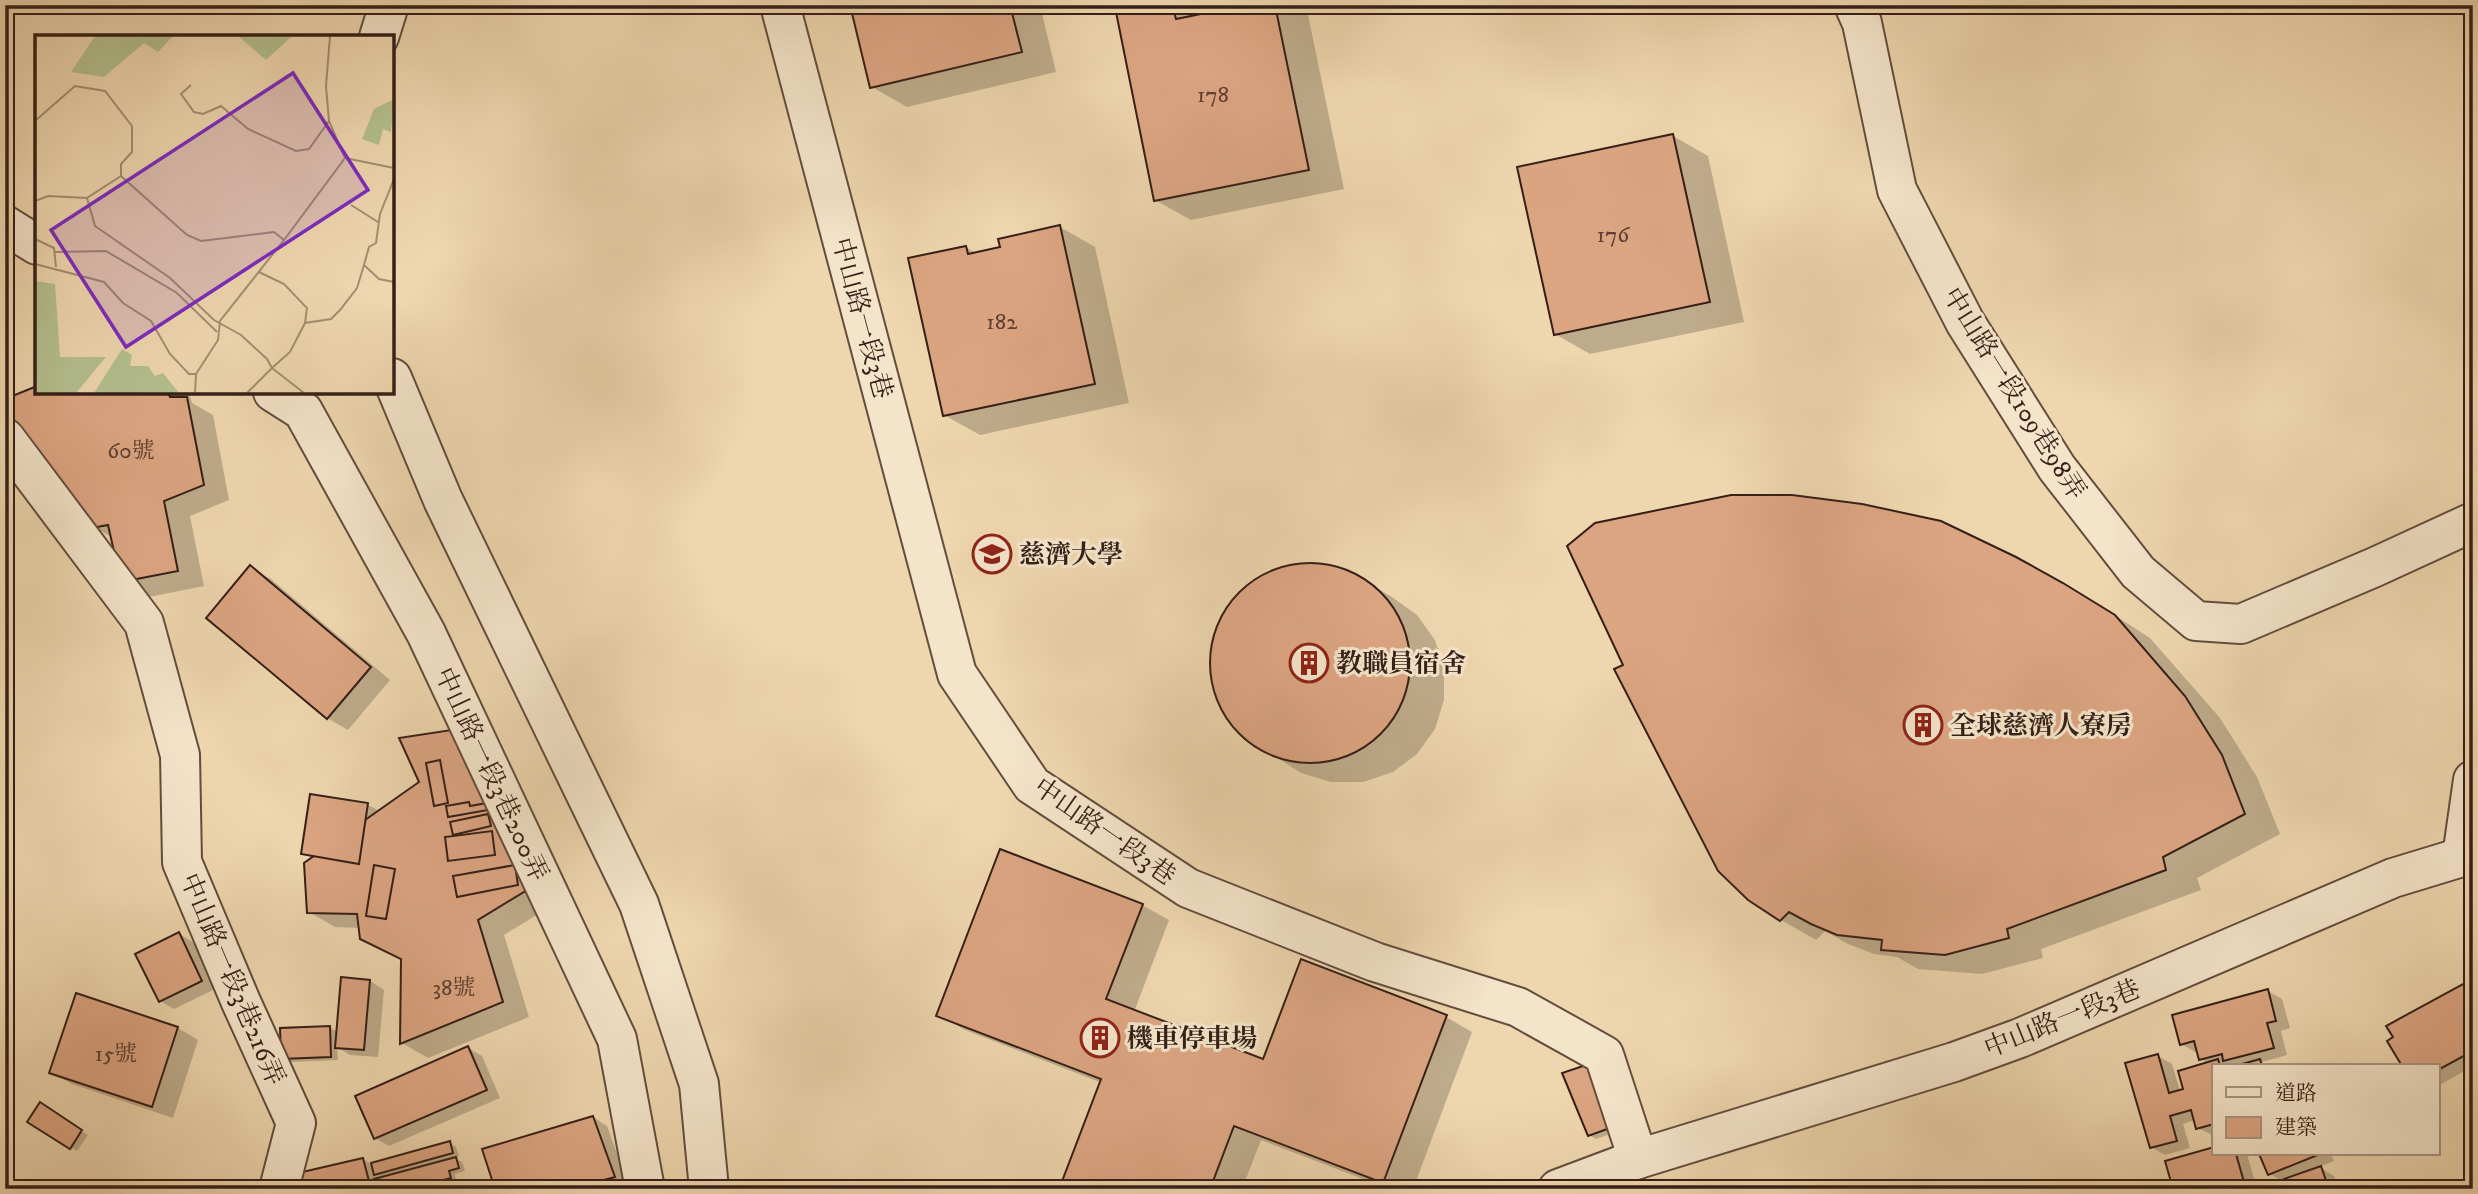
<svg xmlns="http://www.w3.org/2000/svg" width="2478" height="1194" font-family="'IM FELL DW Pica','Noto Serif TC',serif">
<rect width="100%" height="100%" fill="#eed6ae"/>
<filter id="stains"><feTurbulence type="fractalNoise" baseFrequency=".00286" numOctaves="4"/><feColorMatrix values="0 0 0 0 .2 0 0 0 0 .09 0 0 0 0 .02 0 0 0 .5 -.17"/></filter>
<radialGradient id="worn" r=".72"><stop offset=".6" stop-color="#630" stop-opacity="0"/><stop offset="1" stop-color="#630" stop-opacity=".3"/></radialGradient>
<!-- shadow -->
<g fill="#0003">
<path d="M852,5H1040L1056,72L907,107L872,87Z"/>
<path d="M1159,5H1175L1195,17L1209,14L1207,5H1306L1344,189L1191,220L1155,200Z"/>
<path d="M1673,136L1708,156L1744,322L1590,354L1555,334Z"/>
<path d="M1060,227L1095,247L1129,403L980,435L944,415L966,247L977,254L1002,249Z"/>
<path d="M37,392H189L192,403L213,415L229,500L190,516L204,586L149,597L122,581L113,538L94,527L23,442Z"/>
<path d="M1296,565L1327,566L1356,576L1392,597L1417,615L1435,640L1444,669V700L1435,729L1417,754L1393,772L1363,782H1331L1301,773L1239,733L1221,707L1211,677V646L1222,616L1241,591L1267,573Z"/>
<path d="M250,568L271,579L390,680L348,730L327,718Z"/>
<path d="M2099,605L2150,638L2220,718L2257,777L2280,834L2197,878L2201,890L2041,949L2043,958L1982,974L1918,969L1897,957L1874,954L1848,944L1825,931L1816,940L1781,920Z"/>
<path d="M312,796L368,805L558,902L504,935L529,1017L428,1058L402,1043V960L362,938L361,928L335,927L309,912L313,859L303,853Z"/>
<path d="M1142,905L1169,920L1134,1012L1264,1062L1446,1017L1472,1032L1413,1189H1389L1261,1140L1242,1189H1073L1063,1183L1102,1083L965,1030L939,1015Z"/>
<path d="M179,934L193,942L215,989L174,1009L160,1001Z"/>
<path d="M343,979L370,981L384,990L378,1057L350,1055L337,1047L338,1060L290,1062L283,1058L330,1028L338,1032Z"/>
<path d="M2463,986L2473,992V1066L2438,1086V1066H2404L2389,1041Z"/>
<path d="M2268,991L2282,999L2290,1028L2281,1031L2287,1055L2262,1062L2267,1066H2236L2230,1063L2225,1065L2228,1066H2214V1136L2198,1128L2195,1120L2183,1124L2190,1148L2165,1155L2151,1147L2158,1056L2172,1064L2180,1091L2185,1090L2208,1063L2201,1059L2199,1051L2195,1052L2181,1044Z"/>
<path d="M77,995L178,1028L198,1040L173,1118L72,1084L52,1073Z"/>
<path d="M468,1048L482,1056L500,1098L389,1146L375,1138Z"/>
<path d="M1564,1074L1619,1131L1596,1139L1589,1135Z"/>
<path d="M41,1105L88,1135L77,1151L30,1122Z"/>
<path d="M593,1117L607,1126L628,1184L612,1189H497Z"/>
<path d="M449,1143L456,1147L459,1156L454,1158L462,1162L465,1171L455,1174L456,1181L428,1189H304L363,1159L372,1165Z"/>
<path d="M2214,1154H2247L2257,1189H2175Z"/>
<path d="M2261,1154H2331L2334,1161L2319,1167L2334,1176L2339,1189H2290L2287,1180L2283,1182L2269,1173Z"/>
</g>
<!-- building -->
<g fill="#dca582" stroke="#351f17" stroke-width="2">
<path d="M850,5H1010L1022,52L870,88Z"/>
<path d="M1150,5H1172L1176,19L1206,13L1205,5H1275L1309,170L1154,201L1116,12Z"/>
<path d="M1673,134L1710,302L1554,335L1517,167Z"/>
<path d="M1060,225L1095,384L943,416L908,258L966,246L968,254L1000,247L998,239Z"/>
<path d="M37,386V392H168L170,397H187L204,485L164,501L178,571L121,582L108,525L92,528L21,443L5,411V399Z"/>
<path d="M1731,495H1792L1862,504L1941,521L2016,557L2063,583L2115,615L2185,696L2222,755L2245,814L2163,857L2166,870L2007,929L2009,938L1945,955L1881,950L1882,940L1837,935L1811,924L1789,912L1780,921L1748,900L1718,871L1614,669L1623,665L1567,546L1595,523Z"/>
<circle cx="1310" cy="663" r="100"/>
<path d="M250,565L371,667L327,719L206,618Z"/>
<path d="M458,729L532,887L478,920L503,1002L400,1044L401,959L360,939L357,914L307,913L304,863L419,782L399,738Z"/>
<path d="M440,760L448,803L434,806L426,763Z"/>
<path d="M310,794L368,803L359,864L301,854Z"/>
<path d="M469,802L470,806L487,803L488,810L448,817L446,806Z"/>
<path d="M488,814L491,826L453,835L450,822Z"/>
<path d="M492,831L495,855L448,861L445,837Z"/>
<path d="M1000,849L1143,904L1106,999L1263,1059L1301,959L1447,1015L1383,1183L1234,1126L1210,1189H1074L1061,1184L1101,1079L936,1016Z"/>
<path d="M374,865L395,869L386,919L366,916Z"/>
<path d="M515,865L518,885L457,897L453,876Z"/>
<path d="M179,932L202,981L159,1002L135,954Z"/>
<path d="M341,977L370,980L364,1050L335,1048Z"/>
<path d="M2463,984L2473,1002V1051L2438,1070V1066H2402L2387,1041L2393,1037L2386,1026Z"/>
<path d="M2268,989L2276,1021L2267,1023L2274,1048L2223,1061L2222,1054L2199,1060L2194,1041L2180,1045L2172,1015Z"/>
<path d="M76,993L178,1027L152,1107L49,1073Z"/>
<path d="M330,1026L331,1057L281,1059L280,1028Z"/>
<path d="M468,1046L487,1090L374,1139L355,1096Z"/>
<path d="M2158,1054L2169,1093L2183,1089L2178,1071L2218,1059L2220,1066H2214V1124L2196,1129L2191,1110L2170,1116L2177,1141L2150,1148L2125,1063Z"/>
<path d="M2260,1059L2262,1066H2235Z"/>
<path d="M1589,1064L1613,1127L1588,1136L1562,1073Z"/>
<path d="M40,1102L82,1130L70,1149L27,1122Z"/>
<path d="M593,1116L615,1177L570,1189H495L482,1149Z"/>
<path d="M450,1141L453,1153L374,1175L371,1163Z"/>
<path d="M2214,1147V1154H2236L2246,1189H2173L2165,1161Z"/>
<path d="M2259,1154H2320L2268,1175Z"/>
<path d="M456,1157L459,1168L449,1171L451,1178L410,1189H377L374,1179Z"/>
<path d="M363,1158L371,1189H302L298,1173Z"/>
<path d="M2321,1166L2329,1189H2288L2284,1179Z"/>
</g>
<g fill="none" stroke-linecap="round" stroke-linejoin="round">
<defs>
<g id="minor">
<path d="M780,5L957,674L1032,785L1188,888L1375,962L1518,1007L1604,1055L1638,1159L1954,1062L2020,1038L2393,878L2462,857"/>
<path d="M1854,5L1862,23L1897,190L1965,322L2057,468L2138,572L2196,621L2241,624L2375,567L2473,522"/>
<path d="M379,37L389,5"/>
<path d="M5,225L37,245"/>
<path d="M392,378L443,500L639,904L699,1084L709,1189"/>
<path d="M273,392L303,411L426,633L617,1039L645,1189"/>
<path d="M5,438L144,623L180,755L182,862L241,1002L296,1123L279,1189"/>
<path d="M2462,857L2473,780"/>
<path d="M1558,1189L1638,1159"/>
</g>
</defs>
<!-- minor casing -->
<use href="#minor" stroke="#634d3d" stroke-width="42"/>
<!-- minor -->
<use href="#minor" stroke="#f4e4ca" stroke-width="38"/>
</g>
<!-- icons -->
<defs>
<symbol id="university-ring" viewBox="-11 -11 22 22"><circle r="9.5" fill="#f4e4ca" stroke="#8f2418" stroke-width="1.5"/><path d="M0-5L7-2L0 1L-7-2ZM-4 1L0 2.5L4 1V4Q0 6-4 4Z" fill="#8f2418"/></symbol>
<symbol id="building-ring" viewBox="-11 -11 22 22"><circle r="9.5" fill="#f4e4ca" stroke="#8f2418" stroke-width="1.5"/><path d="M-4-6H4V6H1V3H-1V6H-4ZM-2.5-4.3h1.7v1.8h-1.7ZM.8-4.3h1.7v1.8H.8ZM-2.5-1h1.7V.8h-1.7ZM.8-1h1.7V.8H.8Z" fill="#8f2418"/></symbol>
</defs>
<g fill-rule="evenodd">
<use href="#university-ring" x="970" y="532" width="44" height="44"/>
<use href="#building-ring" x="1287" y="641" width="44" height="44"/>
<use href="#building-ring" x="1901" y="703" width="44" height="44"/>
<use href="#building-ring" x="1078" y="1016" width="44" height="44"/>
</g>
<g text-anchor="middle" stroke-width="6" stroke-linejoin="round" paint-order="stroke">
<!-- number labels -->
<g font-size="23" fill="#5f4032">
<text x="1213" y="102">178</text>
<text x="1613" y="242">176</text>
<text x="1002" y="329">182</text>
<text x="131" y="458">60號</text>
<text x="454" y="995">38號</text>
<text x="116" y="1061">15號</text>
</g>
<!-- street labels -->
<g font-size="26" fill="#351f17" stroke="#f4e4ca">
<text transform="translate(863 318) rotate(75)" y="9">中山路一段3巷</text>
<text transform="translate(2015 393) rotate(58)" y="9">中山路一段109巷98弄</text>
<text transform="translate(492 774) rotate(65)" y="9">中山路一段3巷200弄</text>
<text transform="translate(1105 831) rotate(35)" y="9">中山路一段3巷</text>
<text transform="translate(233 979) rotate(67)" y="9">中山路一段3巷216弄</text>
<text transform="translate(2062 1018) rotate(-22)" y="9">中山路一段3巷</text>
</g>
<!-- poi labels -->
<g font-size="26" font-weight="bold" fill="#351f17" stroke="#f4e4ca" text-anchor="start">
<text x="1019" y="563">慈濟大學</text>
<text x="1336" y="672">教職員宿舍</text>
<text x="1950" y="734">全球慈濟人寮房</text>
<text x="1127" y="1047">機車停車場</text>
</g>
</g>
<!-- overview -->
<g transform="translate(35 35)">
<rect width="359" height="359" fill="#eed6ae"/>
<path d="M60,1H138L123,17L109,8L69,42L36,37ZM203,1H257L231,25ZM359,64L356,97L348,94L344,110L327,104L339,74ZM0,246L20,249L25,322H71L41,358H0ZM87,314L97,320L95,331H113L120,341L128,338L144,358H59Z" fill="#b4bf8e"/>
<path fill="none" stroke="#a48d72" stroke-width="2" d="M295,1L291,51L294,86L310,123M156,50L146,59L159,77L168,79L186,71L213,94L261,116L274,114L294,86M0,86L40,51L70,56L97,91V117L86,129V141L152,200L166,206L239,197L249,205L310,123M310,123L359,133M86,141L52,163L60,191L135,243L179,285L206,300L232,324L237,333L212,358M359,144L345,179L341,208L334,212L329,230L344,244L359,247M0,166L13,161L52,163M316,170L343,187M0,204L19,213L21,232M20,217L71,216L142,258L182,297M0,229L69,247L88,268L116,286L135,319L154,339H161M224,237L249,249L272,273L270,288M160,358L161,339L183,305L185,286L249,205M269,358L237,333L255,317L270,288L296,284L305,275L322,253L329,230"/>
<path fill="#7b2cbf" fill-opacity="0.15" stroke="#7b2cbf" stroke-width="3.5" d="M258,38L333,155L91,312L16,195Z"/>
<rect width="359" height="359" fill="none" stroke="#351f17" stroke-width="3.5"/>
</g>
<!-- margin -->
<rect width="2478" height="1194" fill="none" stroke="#eed6ae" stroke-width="28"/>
<rect x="7" y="7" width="2464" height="1180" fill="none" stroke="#351f17" stroke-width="3.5"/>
<rect x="14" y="14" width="2450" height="1166" fill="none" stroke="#351f17" stroke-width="2"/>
<!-- legend -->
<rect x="2212" y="1064" width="228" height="91" fill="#f4e4ca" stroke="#a89582" stroke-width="2"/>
<rect x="2226" y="1087" width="35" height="10" fill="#f4e4ca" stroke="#a89582" stroke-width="2"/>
<text x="2275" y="1100" font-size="21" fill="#351f17">道路</text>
<rect x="2226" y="1117" width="35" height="21" fill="#dca582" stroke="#a89582" stroke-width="2"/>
<text x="2275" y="1134" font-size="21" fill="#351f17">建築</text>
<rect width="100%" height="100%" filter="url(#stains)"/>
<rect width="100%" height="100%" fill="url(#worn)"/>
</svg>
